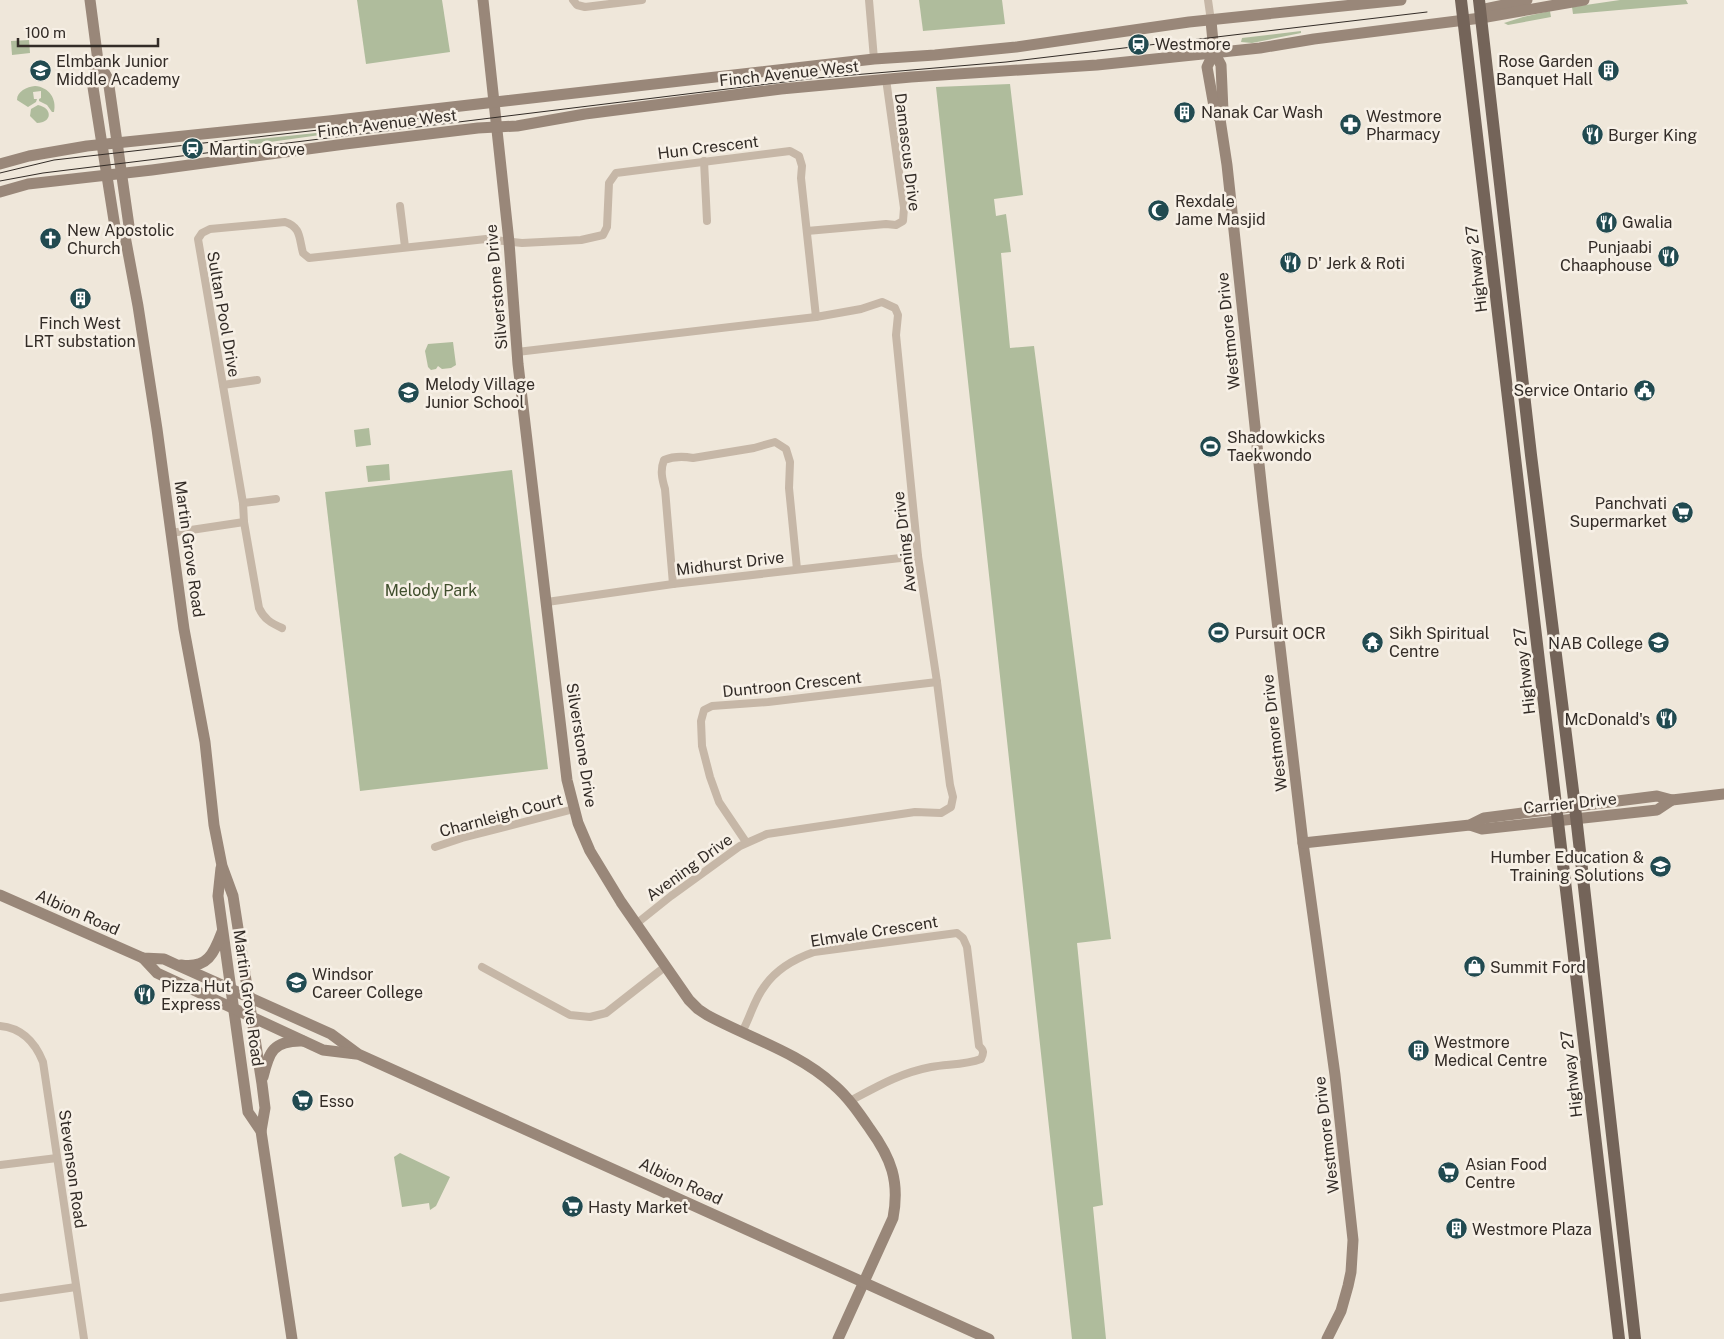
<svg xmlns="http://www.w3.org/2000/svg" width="1724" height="1339" font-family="'Public Sans',sans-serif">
<rect width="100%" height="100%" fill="#efe7da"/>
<!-- green -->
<g fill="#afbc9c">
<path d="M357,0H442L450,52L366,64Z"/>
<path d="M919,0H1002L1005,24L923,31Z"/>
<path d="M1620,0H1686L1688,4L1573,14L1572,7Z"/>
<path d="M1550,11L1551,17L1508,25L1504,23L1523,17Z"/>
<path d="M1301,31V33L1252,43L1241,42L1242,38Z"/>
<path d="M29,40L30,53L12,55L11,41Z"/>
<path d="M1010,84L1023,195L994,199L996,216L1006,214L1011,252L1001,253L1010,348L1034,346L1111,939L1077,943L1103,1205L1093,1207L1106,1339H1072L936,87Z"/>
<path d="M35,86C49,87 57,99 54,112H52L47,105L39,101V99L41,98V91L33,92L34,99H37L36,102L28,107L17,100C17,91 27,87 35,86Z"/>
<path d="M38,105C53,108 52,123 37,123L30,116L31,109Z"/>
<path d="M316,133H320V135L241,146V141Z"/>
<path d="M453,342L456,365L451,368L442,369L438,366L436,369L431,370L428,367L425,351L428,344Z"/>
<path d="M369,428L371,445L356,447L354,430Z"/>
<path d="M389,464L390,480L368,482L366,466Z"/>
<path d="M512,470L548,769L360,791L325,492Z"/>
<path d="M400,1153L450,1177L436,1206L430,1210L429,1203L402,1207L394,1157Z"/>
</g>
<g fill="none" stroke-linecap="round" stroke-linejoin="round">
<!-- street -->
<g stroke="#c6b7a7" stroke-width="8">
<path d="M573,0L577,5L585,7L642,0"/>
<path d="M869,0L874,59"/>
<path d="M1208,0L1211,21"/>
<path d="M704,161L707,221"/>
<path d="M400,206L405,247"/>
<path d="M807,231L886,224L896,225L903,221L904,208L886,79"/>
<path d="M517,352L816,317L861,309L882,302L895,308L898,315L896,335L918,556L937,682L950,785L953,797L951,807L941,813L915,812L767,834L740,846L671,896L636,924"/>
<path d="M223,385L257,380"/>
<path d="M243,503L276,499"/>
<path d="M171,533L244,522"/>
<path d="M673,584L665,489C662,479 660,470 664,460C674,456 682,456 693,458L754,448L775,442L786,449L790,462L789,488L797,569"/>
<path d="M547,602L673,584L918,556"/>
<path d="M282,628C271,623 264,619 259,608L244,522L243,503L198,239L202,233L210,229L285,222C301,227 299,238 303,253L309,258L486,239L522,243L581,240L603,235L607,227L609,183L616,173L790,151L799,156L802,166L801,178L816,317"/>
<path d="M746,842L719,802L710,777L702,746L701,721L704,710L712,706L768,702L937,682"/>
<path d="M435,847L462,838L574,809"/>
<path d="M482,967L570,1015L590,1017L606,1013L666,966"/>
<path d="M0,1026C22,1028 35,1042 43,1062L84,1339"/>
<path d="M742,1032C750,1018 754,1000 764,987C776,969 794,959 814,952L957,933L963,938L967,947L979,1046C984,1050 984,1053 981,1059C965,1065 948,1064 931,1067C900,1073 878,1086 850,1101"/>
<path d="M0,1165L57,1158"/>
<path d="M0,1298L76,1287"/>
</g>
<!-- secondary -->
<g stroke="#998779" stroke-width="11">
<path d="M90,0L98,61L108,79L129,226L125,236L138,306L157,429L184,629L205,742L214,825L222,866L233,896L262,1084L265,1108L261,1131L292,1339"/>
<path d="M483,0L509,242L518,364L567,780L578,823L590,851L621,902L689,1000L698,1009L707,1015C749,1038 798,1052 834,1085C848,1097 859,1113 870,1129C891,1158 900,1181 893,1218L838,1339"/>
<path d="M1485,9L1527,0"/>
<path d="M1211,21L1214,52L1221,65L1223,111L1220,119"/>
<path d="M1214,52L1207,67L1215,112L1220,119L1227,165L1263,501L1303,843L1335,1075L1353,1240L1351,1272L1348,1286L1341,1311L1327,1339"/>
<path d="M98,61L92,81L115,227L125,236"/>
<path d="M0,164L29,156L87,146L329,121L874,59L935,55L1016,47L1189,22L1401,0"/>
<path d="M0,192L28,184L152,170L345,144L478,128L517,126L585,114L781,89L911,77L1097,65L1260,48L1314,39L1481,18L1584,0"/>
<path d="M1470,825L1482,829L1657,810L1672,800"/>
<path d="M1303,843L1470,825L1484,818L1657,796L1672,800L1724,794"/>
<path d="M221,868L218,896L248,1112L261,1131"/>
<path d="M0,895L143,958L164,959L177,965L331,1034L358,1054L989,1339"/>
<path d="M143,958L157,973L323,1050L356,1054"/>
<path d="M181,965C208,969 214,953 222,932"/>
<path d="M263,1077C269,1052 273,1040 303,1041"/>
</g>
<!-- primary -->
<g stroke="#746459" stroke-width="12">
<path d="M1461,0L1619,1339"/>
<path d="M1479,0L1531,455L1575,807L1635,1339"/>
</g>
<!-- tram -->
<g stroke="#332c27" stroke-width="1">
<path d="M0,173L54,160L433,117"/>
<path d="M0,181L43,173L817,78L1006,62L1427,12"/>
</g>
</g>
<!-- icons -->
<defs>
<symbol id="station-disc" viewBox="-11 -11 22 22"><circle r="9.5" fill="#214a50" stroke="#f7f0e6"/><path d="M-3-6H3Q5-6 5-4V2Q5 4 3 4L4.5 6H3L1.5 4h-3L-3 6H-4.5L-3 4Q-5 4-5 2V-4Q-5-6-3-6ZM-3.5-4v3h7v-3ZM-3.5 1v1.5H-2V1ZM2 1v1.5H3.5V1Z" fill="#fff"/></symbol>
<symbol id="school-disc" viewBox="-11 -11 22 22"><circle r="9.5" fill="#214a50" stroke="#f7f0e6"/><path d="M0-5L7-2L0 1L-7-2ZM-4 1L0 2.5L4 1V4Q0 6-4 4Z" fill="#fff"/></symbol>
<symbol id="building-disc" viewBox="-11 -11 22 22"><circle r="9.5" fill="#214a50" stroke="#f7f0e6"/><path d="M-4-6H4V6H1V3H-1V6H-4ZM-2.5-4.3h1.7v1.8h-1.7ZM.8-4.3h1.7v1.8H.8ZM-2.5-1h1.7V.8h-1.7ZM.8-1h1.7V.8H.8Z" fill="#fff"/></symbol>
<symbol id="pharmacy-disc" viewBox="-11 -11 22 22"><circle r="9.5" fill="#214a50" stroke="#f7f0e6"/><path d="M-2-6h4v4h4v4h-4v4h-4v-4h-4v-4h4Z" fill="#fff"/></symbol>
<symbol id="restaurant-disc" viewBox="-11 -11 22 22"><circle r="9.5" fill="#214a50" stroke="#f7f0e6"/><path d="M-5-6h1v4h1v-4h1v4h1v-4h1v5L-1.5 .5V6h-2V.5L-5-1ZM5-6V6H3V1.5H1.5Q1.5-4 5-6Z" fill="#fff"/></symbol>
<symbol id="mosque-disc" viewBox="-11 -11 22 22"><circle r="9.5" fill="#214a50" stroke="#f7f0e6"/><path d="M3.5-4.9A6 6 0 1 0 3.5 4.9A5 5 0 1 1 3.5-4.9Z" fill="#fff"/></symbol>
<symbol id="church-disc" viewBox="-11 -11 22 22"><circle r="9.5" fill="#214a50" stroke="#f7f0e6"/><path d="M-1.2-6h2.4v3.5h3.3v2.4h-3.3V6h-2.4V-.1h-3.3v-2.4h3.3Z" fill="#fff"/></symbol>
<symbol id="civic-disc" viewBox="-11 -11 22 22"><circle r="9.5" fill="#214a50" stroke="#f7f0e6"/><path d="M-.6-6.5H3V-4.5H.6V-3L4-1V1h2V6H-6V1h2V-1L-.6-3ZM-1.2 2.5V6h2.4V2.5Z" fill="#fff"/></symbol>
<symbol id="stadium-disc" viewBox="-11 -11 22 22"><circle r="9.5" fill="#214a50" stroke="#f7f0e6"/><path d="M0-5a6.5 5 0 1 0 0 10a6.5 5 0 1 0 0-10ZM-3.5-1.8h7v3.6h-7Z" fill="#fff"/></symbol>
<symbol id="supermarket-disc" viewBox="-11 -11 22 22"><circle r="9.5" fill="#214a50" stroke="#f7f0e6"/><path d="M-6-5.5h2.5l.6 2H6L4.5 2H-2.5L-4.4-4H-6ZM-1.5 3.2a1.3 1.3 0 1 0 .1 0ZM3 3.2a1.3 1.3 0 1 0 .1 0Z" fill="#fff"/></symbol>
<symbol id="temple-disc" viewBox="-11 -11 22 22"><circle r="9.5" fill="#214a50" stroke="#f7f0e6"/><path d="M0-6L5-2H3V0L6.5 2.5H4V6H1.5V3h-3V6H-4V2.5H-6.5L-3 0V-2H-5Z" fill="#fff"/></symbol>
<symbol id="university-disc" viewBox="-11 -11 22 22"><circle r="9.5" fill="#214a50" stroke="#f7f0e6"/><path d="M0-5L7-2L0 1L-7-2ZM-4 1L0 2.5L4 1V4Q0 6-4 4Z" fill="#fff"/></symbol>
<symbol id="shop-disc" viewBox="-11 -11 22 22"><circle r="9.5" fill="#214a50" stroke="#f7f0e6"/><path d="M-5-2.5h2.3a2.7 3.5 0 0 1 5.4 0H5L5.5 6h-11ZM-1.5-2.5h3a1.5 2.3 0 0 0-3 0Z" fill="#fff"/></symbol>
</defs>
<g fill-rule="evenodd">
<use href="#station-disc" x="1126" y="32" width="25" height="25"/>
<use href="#school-disc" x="28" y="58" width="25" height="25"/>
<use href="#building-disc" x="1596" y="58" width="25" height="25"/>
<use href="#building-disc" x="1172" y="100" width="25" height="25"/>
<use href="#pharmacy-disc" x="1338" y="112" width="25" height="25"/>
<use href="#restaurant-disc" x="1580" y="122" width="25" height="25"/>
<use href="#station-disc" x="180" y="136" width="25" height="25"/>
<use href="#mosque-disc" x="1146" y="198" width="25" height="25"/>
<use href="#restaurant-disc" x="1594" y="210" width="25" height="25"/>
<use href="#church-disc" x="38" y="226" width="25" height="25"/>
<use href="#restaurant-disc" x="1656" y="244" width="25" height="25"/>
<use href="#restaurant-disc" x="1278" y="250" width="25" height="25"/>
<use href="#building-disc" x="68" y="286" width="25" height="25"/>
<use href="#civic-disc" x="1632" y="378" width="25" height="25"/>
<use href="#school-disc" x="396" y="380" width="25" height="25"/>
<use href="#stadium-disc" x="1198" y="434" width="25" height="25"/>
<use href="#supermarket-disc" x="1670" y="500" width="25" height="25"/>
<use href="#stadium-disc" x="1206" y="620" width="25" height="25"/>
<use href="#temple-disc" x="1360" y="630" width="25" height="25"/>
<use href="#university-disc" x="1646" y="630" width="25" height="25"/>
<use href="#restaurant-disc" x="1654" y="706" width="25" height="25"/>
<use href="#university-disc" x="1648" y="854" width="25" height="25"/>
<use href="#shop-disc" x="1462" y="954" width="25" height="25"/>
<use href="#university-disc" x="284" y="970" width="25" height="25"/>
<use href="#restaurant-disc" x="132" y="982" width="25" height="25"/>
<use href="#building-disc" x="1406" y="1038" width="25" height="25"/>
<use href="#supermarket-disc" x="290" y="1088" width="25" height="25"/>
<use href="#supermarket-disc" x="1436" y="1160" width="25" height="25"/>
<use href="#supermarket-disc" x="560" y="1194" width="25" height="25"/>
<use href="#building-disc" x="1444" y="1216" width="25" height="25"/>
</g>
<g text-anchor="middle" stroke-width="5" stroke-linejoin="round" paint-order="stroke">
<!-- poi labels -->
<g font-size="16" fill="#332c27" stroke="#f7f0e6" text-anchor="start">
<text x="1155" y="50">Westmore</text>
<text x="56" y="67">Elmbank Junior<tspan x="56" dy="18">Middle Academy</tspan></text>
<text x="1593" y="67" text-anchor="end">Rose Garden<tspan x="1593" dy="18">Banquet Hall</tspan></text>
<text x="1201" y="118">Nanak Car Wash</text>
<text x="1366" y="122">Westmore<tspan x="1366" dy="18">Pharmacy</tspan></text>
<text x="1608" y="141">Burger King</text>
<text x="209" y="155">Martin Grove</text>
<text x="1175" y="207">Rexdale<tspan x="1175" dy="18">Jame Masjid</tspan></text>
<text x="1622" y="228">Gwalia</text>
<text x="67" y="236">New Apostolic<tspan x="67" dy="18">Church</tspan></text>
<text x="1652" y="253" text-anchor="end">Punjaabi<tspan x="1652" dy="18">Chaaphouse</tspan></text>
<text x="1307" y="269">D' Jerk &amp; Roti</text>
<text x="80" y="329" text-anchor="middle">Finch West<tspan x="80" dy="18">LRT substation</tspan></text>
<text x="425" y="390">Melody Village<tspan x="425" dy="18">Junior School</tspan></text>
<text x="1628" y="396" text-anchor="end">Service Ontario</text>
<text x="1227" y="443">Shadowkicks<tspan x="1227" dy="18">Taekwondo</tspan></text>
<text x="1667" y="509" text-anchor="end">Panchvati<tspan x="1667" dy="18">Supermarket</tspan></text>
<text x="1235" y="639">Pursuit OCR</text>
<text x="1389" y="639">Sikh Spiritual<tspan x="1389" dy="18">Centre</tspan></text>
<text x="1643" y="649" text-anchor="end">NAB College</text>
<text x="1650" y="725" text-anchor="end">McDonald's</text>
<text x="1644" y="863" text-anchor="end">Humber Education &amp;<tspan x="1644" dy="18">Training Solutions</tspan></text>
<text x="1490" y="973">Summit Ford</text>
<text x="312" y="980">Windsor<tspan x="312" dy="18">Career College</tspan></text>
<text x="161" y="992">Pizza Hut<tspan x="161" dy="18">Express</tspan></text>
<text x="1434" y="1048">Westmore<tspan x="1434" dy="18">Medical Centre</tspan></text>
<text x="319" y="1107">Esso</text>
<text x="1465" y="1170">Asian Food<tspan x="1465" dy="18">Centre</tspan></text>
<text x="588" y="1213">Hasty Market</text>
<text x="1472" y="1235">Westmore Plaza</text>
</g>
<!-- street labels -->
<g font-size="16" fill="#332c27" stroke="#f7f0e6">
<text transform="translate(789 73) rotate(-6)" y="6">Finch Avenue West</text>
<text transform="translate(387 123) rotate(-7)" y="6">Finch Avenue West</text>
<text transform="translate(708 147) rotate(-7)" y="6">Hun Crescent</text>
<text transform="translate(908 152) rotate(83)" y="6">Damascus Drive</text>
<text transform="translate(1476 269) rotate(-97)" y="6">Highway 27</text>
<text transform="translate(496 287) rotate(-95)" y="6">Silverstone Drive</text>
<text transform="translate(224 314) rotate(80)" y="6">Sultan Pool Drive</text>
<text transform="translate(1228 331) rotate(-96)" y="6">Westmore Drive</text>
<text transform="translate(904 542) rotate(-97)" y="6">Avening Drive</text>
<text transform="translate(190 549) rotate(82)" y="6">Martin Grove Road</text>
<text transform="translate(730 563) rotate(-7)" y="6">Midhurst Drive</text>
<text transform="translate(1524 671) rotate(-97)" y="6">Highway 27</text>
<text transform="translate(792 684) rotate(-6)" y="6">Duntroon Crescent</text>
<text transform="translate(1274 733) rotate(-97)" y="6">Westmore Drive</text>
<text transform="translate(582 745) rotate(81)" y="6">Silverstone Drive</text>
<text transform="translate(1570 803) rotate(-6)" y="6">Carrier Drive</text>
<text transform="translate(501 815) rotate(-15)" y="6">Charnleigh Court</text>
<text transform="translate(689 867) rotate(-36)" y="6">Avening Drive</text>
<text transform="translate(78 912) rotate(24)" y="6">Albion Road</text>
<text transform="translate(874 931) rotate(-9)" y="6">Elmvale Crescent</text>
<text transform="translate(249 998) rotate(82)" y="6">Martin Grove Road</text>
<text transform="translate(1571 1074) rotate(-97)" y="6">Highway 27</text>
<text transform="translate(1326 1135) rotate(-97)" y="6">Westmore Drive</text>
<text transform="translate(73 1169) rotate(82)" y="6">Stevenson Road</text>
<text transform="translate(681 1181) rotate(25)" y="6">Albion Road</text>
</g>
<!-- park labels -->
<g font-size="16" fill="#404f2d" stroke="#f7f0e6">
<text x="431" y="596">Melody Park</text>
</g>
</g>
<!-- scale -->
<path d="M18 38v8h140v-8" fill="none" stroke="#332c27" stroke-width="2.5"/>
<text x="25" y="38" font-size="15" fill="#332c27" stroke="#f7f0e6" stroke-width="4" paint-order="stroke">100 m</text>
</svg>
